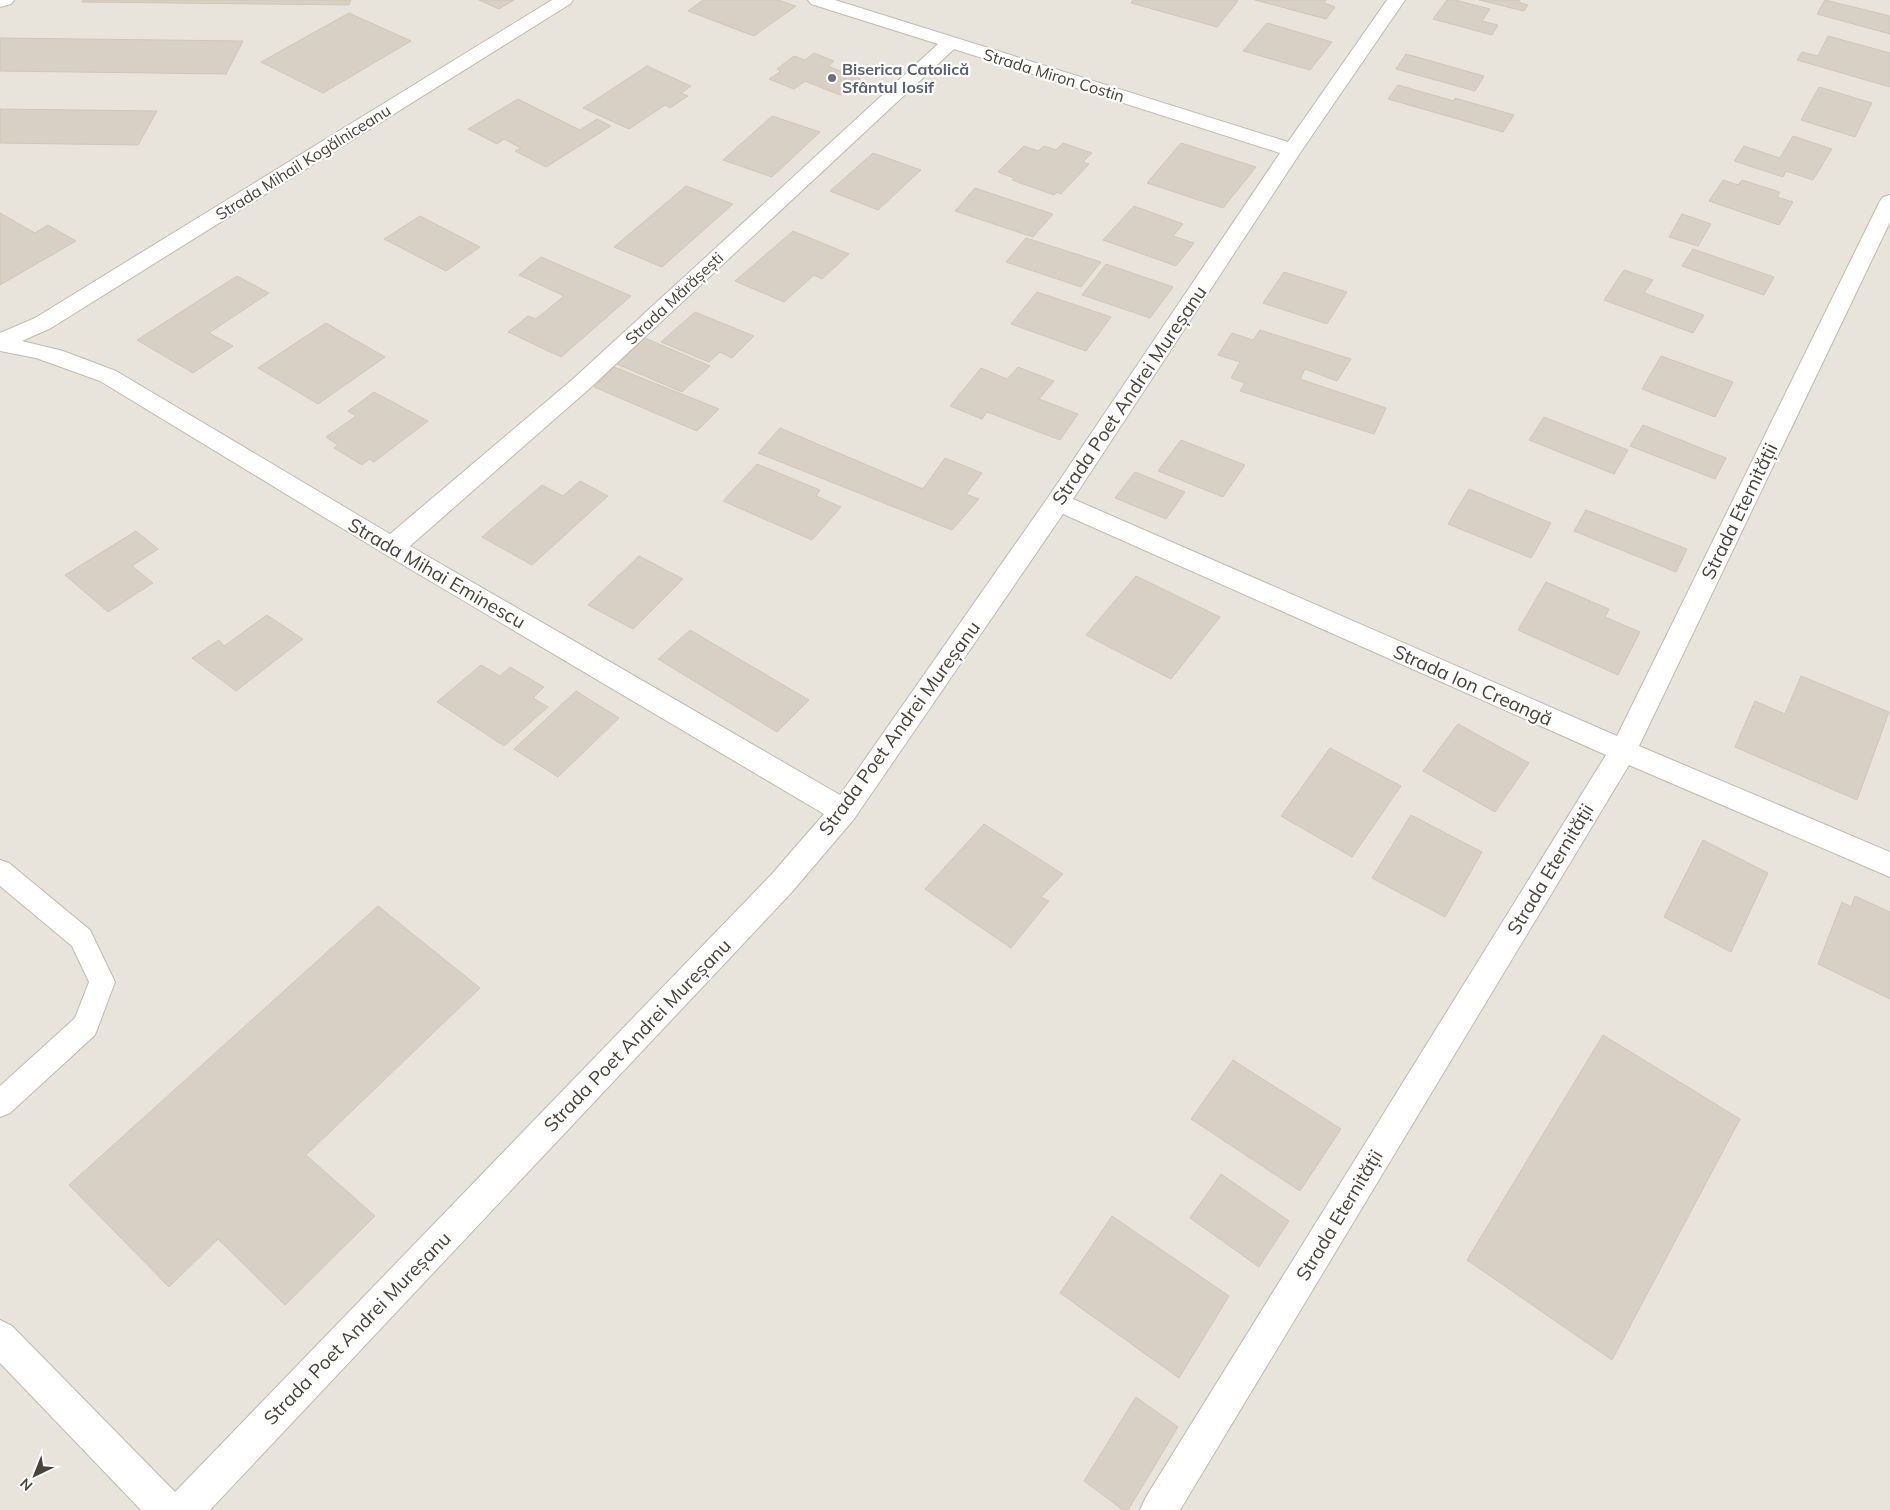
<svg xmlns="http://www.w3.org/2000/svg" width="1890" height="1510" font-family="Mulish,sans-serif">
<rect width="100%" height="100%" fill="#f5f2ec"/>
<!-- residential -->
<rect fill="#e9e4db" x="0" y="0" width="1890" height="1510"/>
<!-- building -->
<g fill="#d9d0c5" stroke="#d1c5b6">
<path d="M83,0H351L349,5L82,2Z"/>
<path d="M479,0H514L499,9Z"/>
<path d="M703,0H778L796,6L754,36L688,11Z"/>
<path d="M1133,0H1232L1238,1L1217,27L1131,3Z"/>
<path d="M1255,0H1326L1324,3L1335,7L1326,19Z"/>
<path d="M1447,0H1455L1490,9L1482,21L1498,25L1492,35L1433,19Z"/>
<path d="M1479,0H1520L1518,2L1528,5L1524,11Z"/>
<path d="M1825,0L1890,16V34L1817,14Z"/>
<path d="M349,13L411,41L323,93L261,62Z"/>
<path d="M1267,23L1332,42L1310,70L1243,51Z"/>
<path d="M1828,36L1890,53V87L1797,60L1802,52L1818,56Z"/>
<path d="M0,38L243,41L226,74L0,71Z"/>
<path d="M814,53L834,61L828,66L860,79L840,95L805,81L794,89L769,79L781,71L777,69L794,56L805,60Z"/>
<path d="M1406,54L1484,76L1475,91L1396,69Z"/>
<path d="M647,66L691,86L681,93L688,96L670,108L665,105L629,129L583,108Z"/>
<path d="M1398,85L1454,101L1455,98L1514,115L1503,132L1388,99Z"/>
<path d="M1819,87L1872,103L1855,137L1801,120Z"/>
<path d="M518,99L580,130L597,119L611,126L546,167L515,151L521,148L504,139L497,144L468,129Z"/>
<path d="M0,109L157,111L138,145L0,143Z"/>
<path d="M772,116L820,132L772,177L723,160Z"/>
<path d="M1793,136L1832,149L1813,180L1786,171L1783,177L1734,161L1744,146L1780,158Z"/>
<path d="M1063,143L1092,153L1083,162L1089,164L1061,194L1057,192L1054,195L1012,180L1014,178L998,172L1024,146L1038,151L1044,146L1056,150Z"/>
<path d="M1181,143L1256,167L1223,208L1147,183Z"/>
<path d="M873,153L921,170L878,210L830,191Z"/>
<path d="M1723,180L1738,185L1742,180L1780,192L1777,197L1793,202L1779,225L1709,201Z"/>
<path d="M686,186L733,204L662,267L614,247Z"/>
<path d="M975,188L1053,214L1033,237L955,211Z"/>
<path d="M1134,206L1183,224L1173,236L1194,243L1176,266L1103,240Z"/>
<path d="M0,213L35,233L48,225L76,241L0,285Z"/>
<path d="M1682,214L1711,224L1698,246L1669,237Z"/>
<path d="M420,216L480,247L446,271L384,239Z"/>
<path d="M793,231L849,254L822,279L814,275L784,302L735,281Z"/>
<path d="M1026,238L1101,262L1081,287L1006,262Z"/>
<path d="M1693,249L1774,277L1764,295L1682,266Z"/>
<path d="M541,257L631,296L561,357L508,332L528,316L536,319L564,296L519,275Z"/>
<path d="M1106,264L1173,287L1150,318L1082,295Z"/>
<path d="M1624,270L1653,280L1644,293L1704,315L1693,333L1604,300Z"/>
<path d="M1284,272L1347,292L1327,324L1263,303Z"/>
<path d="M237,276L269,293L209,333L233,346L193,373L137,340Z"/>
<path d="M1037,292L1111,317L1086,351L1011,324Z"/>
<path d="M695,312L754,336L732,358L720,352L709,362L661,342Z"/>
<path d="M326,323L385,357L318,404L258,368Z"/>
<path d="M1260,330L1351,359L1337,381L1305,369L1300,379L1386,408L1374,434L1240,391L1245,383L1231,378L1240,362L1218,355L1232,333L1253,340Z"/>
<path d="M645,338L710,366L682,392L617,364Z"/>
<path d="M1661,356L1733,382L1715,417L1642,389Z"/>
<path d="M614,367L719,409L697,431L594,387Z"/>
<path d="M1018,367L1054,381L1039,399L1078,414L1060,440L987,412L982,419L950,406L981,368L1007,379Z"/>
<path d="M374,392L428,421L374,462L369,459L362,465L334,448L338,445L326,437L356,416L348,411Z"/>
<path d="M1544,417L1628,450L1614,474L1529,440Z"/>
<path d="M1643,425L1726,458L1715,479L1630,446Z"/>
<path d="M780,428L923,489L945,458L982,473L966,494L979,499L952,530L758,453Z"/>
<path d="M1181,440L1245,465L1223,497L1158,471Z"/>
<path d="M757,464L820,490L816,496L841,507L812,540L723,501Z"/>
<path d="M1135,472L1185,492L1166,519L1115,498Z"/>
<path d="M580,481L608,496L532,565L482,537L542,485L563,496Z"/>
<path d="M1469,489L1551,523L1531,558L1448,524Z"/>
<path d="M1586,510L1687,549L1676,572L1574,531Z"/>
<path d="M136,531L158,549L132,566L153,583L108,612L65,575Z"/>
<path d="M639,556L683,579L633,629L588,605Z"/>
<path d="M1136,576L1220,617L1171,679L1086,635Z"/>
<path d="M1546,582L1609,609L1605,617L1640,632L1618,675L1518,630Z"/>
<path d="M267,615L303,639L236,691L192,658L219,640L224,646Z"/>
<path d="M690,630L809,700L777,732L658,659Z"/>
<path d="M481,665L500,676L510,667L544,687L533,698L548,707L504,746L437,702Z"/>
<path d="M1801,676L1889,712L1857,800L1735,747L1755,701L1785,714Z"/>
<path d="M576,691L619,718L558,777L514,749Z"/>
<path d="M1458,724L1529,763L1495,812L1423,771Z"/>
<path d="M1330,748L1401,786L1352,857L1281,816Z"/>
<path d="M1411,815L1482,852L1445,917L1372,878Z"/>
<path d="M984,824L1063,874L1041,897L1049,901L1011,948L925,889Z"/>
<path d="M1703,840L1768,873L1731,952L1664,917Z"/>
<path d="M1855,896L1890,912V999L1818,964L1842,902L1851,907Z"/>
<path d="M378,906L480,988L306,1155L375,1216L285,1305L218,1239L169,1287L69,1185Z"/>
<path d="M1603,1035L1740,1119L1612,1360L1467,1260Z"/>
<path d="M1233,1060L1341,1129L1300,1191L1191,1119Z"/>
<path d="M1221,1174L1289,1221L1259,1267L1190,1218Z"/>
<path d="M1112,1216L1229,1296L1179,1378L1060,1293Z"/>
<path d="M1136,1397L1178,1427L1128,1510H1123L1084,1481Z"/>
</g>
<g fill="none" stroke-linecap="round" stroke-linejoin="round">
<defs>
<path id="lane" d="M0,860L9,863L90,930L115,982L95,1035L10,1113L0,1117V1086L75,1018L89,982L72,946L0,886Z"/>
<g id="street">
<path d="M0,0H14L11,4L0,7Z"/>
<path d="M552,0H573L570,4L51,328L22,341L63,351L116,371L390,534L573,379L938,44L811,4L808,0H835L1288,142L1387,0H1405L1302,150L1073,499L1617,736L1880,201L1883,197L1890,195V222L1639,746L1890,852V877L1629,765L1180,1510H1140L1146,1497L1606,755L1063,514L854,819L791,893L210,1510H141L0,1363V1320L12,1326L175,1492L771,875L824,814L383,553L100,381L36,358L0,351V333L35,318ZM954,49L1280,153L1049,496L840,795L410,546L589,389Z"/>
</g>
</defs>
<!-- lane casing -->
<use href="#lane" stroke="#c0b9af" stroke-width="2"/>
<!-- street casing -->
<use href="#street" stroke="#c0b9af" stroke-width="2"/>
<!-- lane -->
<use href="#lane" fill="#fff" fill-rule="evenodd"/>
<!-- street -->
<use href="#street" fill="#fff" fill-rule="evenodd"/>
</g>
<!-- markers -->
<circle fill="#6b7280" stroke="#fff" stroke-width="2" cx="832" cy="78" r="5"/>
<g text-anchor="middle" stroke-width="4.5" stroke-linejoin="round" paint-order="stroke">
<!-- far-worship labels -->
<g font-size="16" font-weight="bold" fill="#5b616d" stroke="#fff" text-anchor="start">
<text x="842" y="75">Biserica Catolică<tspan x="842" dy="18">Sfântul Iosif</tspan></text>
</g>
<!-- far-street labels -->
<g font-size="16" fill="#49433a" stroke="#fff">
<text transform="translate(1054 75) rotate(17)" y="6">Strada Miron Costin</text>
<text transform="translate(303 162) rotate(-32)" y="6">Strada Mihail Kogălniceanu</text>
<text transform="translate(674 298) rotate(-43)" y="6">Strada Mărășești</text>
</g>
<!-- street labels -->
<g font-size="19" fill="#49433a" stroke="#fff">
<text transform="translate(1129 395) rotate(-56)" y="7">Strada Poet Andrei Mureșanu</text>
<text transform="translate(1739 511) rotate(-64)" y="7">Strada Eternității</text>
<text transform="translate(437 573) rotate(30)" y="7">Strada Mihai Eminescu</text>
<text transform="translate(1473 685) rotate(24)" y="7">Strada Ion Creangă</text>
<text transform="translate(899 728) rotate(-54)" y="7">Strada Poet Andrei Mureșanu</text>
<text transform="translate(1550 869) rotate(-59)" y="7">Strada Eternității</text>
<text transform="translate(637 1035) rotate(-46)" y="7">Strada Poet Andrei Mureșanu</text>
<text transform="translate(1339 1215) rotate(-59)" y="7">Strada Eternității</text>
<text transform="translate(357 1328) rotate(-46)" y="7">Strada Poet Andrei Mureșanu</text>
</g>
</g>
<!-- north arrow -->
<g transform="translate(35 1475) rotate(223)" stroke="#ffffff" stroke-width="4" paint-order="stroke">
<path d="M0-4L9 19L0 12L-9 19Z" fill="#49433a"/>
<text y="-8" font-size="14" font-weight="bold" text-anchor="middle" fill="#49433a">N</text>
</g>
</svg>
